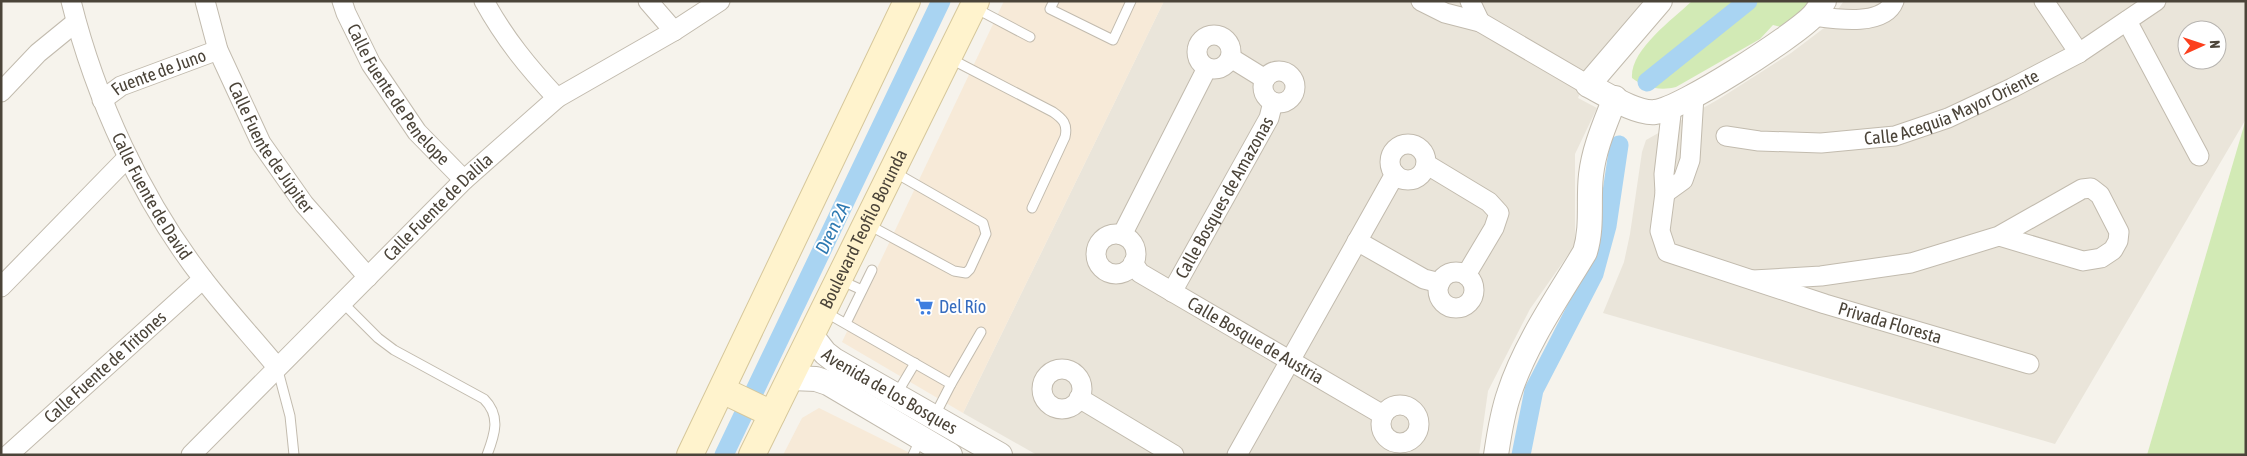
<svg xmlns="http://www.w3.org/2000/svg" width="2247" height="456" font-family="'Asap Condensed',sans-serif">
<rect width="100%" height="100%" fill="#f6f3ec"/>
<!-- residential -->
<g fill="#eae5da" fill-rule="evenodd">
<path d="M1164,1H1649L1594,64L1578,98L1597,108L1575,154V245L1530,309L1488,391L1479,455H1037L963,413Z"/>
<path d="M1844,1H2246V119L2055,444L1603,313L1624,262L1630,234L1642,152L1646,140L1719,99L1791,53L1824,28ZM2187,30H2217V60H2187Z"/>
</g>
<!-- commercial -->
<g fill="#f7ead8">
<path d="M1004,1H1164L963,413L842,342Z"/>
<path d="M819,408L914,455H783L802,418Z"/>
</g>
<!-- green -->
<g fill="#d2eab5">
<path d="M1692,1H1811L1785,28L1773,25L1760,39L1676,87C1661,91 1645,88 1632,78C1630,50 1672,20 1692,1Z"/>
<path d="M2246,119V455H2147Z"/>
</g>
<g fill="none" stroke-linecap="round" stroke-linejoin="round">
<!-- canal -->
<g stroke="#a9d4f2" stroke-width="19">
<path d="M1647,82L1748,1"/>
<path d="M724,455L941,1"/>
<path d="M1521,455L1534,390L1594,274L1607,226L1619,145"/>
</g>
<defs>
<g id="service">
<path d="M1054,1L1050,9L1113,40L1131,1"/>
<path d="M975,8L1030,37"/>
<path d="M949,58L1053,112C1063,119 1068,124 1065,137L1032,208"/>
<path d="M867,224L954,271L966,273L970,269L986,234L983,223L894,172"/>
<path d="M840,280L862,290"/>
<path d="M342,302L378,338L394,350L484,399C501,416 495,434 487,455"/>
<path d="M825,312L951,384L981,332"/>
<path d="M846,323L872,270"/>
<path d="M277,367L290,416L294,455"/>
<path d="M896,395L915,363"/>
<path d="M934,417L951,384"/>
<path d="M913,455L921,438"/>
</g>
<g id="minor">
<path id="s1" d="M71,1C95,98 142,201 204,280C227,310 253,338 277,367"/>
<path id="s2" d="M205,1L218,50L261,143L304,204L368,277"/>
<path id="s3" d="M342,1L346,13L371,64L417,132L464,180"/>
<path d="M484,1C505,39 528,67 557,98"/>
<path d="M648,1L674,31"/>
<path d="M1421,1L1445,13L1480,22L1588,85"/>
<path d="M1470,1L1480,22"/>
<path d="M2044,1L2079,53"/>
<path d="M1813,16C1835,19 1884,27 1894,1"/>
<path d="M2127,21L2199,156"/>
<circle cx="1214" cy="52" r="17"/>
<path d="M1231,58L1265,79"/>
<circle cx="1279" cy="87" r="16"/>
<path d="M1,92L38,53L76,22"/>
<path id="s4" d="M102,100L121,86L218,50"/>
<path id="s5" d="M1672,106L1664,174L1665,193L1660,231L1667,252L1825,304L2029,364"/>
<path id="s6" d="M1726,136L1759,141L1821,143L1895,136L1948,118L2012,88L2079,53L2156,1"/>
<circle cx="1408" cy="162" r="18"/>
<path d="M1426,164L1489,202L1499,213L1494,228L1466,275"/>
<path d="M1665,193L1683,180L1690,160L1694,96"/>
<circle cx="1116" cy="254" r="20"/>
<path d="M1122,235L1207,68"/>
<path d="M1357,241L1424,279L1440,283"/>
<path id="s7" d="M1133,263L1140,273L1383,415"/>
<circle cx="1456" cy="290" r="18"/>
<path d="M1753,280L1821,276L1911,263L1999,236L2082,189L2091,188L2100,195L2119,232L2118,241L2113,250L2101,258L2083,261L1999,236"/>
<path d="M1,287L128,157"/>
<path id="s8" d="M1172,292L1269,118L1273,102"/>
<circle cx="1062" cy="389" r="20"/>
<path d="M1079,398L1174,455"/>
<circle cx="1400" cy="424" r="19"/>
<path id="s9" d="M8,455L203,279"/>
<path id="s10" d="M191,455L464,180L557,98L674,31L720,1"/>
<path d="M1237,455L1395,174"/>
</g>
<g id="tertiary">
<path d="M1660,1L1588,85C1606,94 1636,114 1655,112C1682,109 1792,37 1812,17C1817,12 1820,6 1824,1"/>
<path id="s11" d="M811,335L825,353L834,360L1000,455"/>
<path d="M791,378L816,379L828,383L950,455"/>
<path d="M1496,455C1499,435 1502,414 1509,394C1525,344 1558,297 1585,252C1593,226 1588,201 1591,175C1594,148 1605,124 1615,98"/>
</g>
<g id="secondary">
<path d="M722,390L772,414"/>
<path d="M690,455L907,1"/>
<path id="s12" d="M752,455L976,1"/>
</g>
</defs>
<!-- service casing -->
<use href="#service" stroke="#c2bbae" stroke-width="11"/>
<!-- minor casing -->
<use href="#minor" stroke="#c2bbae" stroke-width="21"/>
<!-- tertiary casing -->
<use href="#tertiary" stroke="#c2bbae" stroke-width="26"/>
<!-- secondary casing -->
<use href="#secondary" stroke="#d6c79b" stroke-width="28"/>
<!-- service -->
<use href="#service" stroke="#fff" stroke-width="9"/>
<!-- minor -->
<use href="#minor" stroke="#fff" stroke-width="19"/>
<!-- tertiary -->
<use href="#tertiary" stroke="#fff" stroke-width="24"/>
<!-- secondary -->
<use href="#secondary" stroke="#fff3cd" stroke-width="26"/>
</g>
<!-- icons -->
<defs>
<symbol id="supermarket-bare" viewBox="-9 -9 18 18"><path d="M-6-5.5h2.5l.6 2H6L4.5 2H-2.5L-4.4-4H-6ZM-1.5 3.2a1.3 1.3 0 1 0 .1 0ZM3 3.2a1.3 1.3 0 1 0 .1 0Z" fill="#3f7fe0" stroke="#fff" stroke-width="2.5" paint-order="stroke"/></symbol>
</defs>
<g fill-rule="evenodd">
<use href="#supermarket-bare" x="912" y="294" width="25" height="25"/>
</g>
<g text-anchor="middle" stroke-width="4" stroke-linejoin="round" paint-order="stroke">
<!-- street labels -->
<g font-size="18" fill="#4b4439" stroke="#fff">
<text dy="6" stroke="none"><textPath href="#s4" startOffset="64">Fuente de Juno</textPath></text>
<text dy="6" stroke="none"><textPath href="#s3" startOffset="110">Calle Fuente de Penelope</textPath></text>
<text dy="6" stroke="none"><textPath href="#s6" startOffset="232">Calle Acequia Mayor Oriente</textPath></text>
<text dy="6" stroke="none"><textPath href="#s2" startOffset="162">Calle Fuente de Júpiter</textPath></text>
<text dy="6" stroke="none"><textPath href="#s1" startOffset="212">Calle Fuente de David</textPath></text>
<text dy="6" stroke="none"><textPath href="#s8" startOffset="108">Calle Bosques de Amazonas</textPath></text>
<text dy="6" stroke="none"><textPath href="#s10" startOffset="350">Calle Fuente de Dalila</textPath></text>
<text dy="6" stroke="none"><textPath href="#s12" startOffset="252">Boulevard Teofilo Borunda</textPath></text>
<text dy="6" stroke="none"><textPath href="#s5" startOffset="382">Privada Floresta</textPath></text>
<text dy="6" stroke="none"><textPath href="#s7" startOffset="146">Calle Bosque de Austria</textPath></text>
<text dy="6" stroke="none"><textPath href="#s9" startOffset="131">Calle Fuente de Tritones</textPath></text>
<text dy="6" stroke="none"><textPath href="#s11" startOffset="98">Avenida de los Bosques</textPath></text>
</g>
<!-- shop labels -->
<g font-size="18" fill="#366cbe" stroke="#fff" text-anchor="start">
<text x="939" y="313">Del Río</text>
</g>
<!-- water labels -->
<g font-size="19" font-style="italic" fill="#2e7ab2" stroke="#fff">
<text transform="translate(832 228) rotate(-64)" y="7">Dren 2A</text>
</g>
</g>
<!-- border -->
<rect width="2247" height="456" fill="none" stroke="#4b4439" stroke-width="5"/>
<!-- north arrow -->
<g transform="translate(2202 45) rotate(87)"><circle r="24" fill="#ffffff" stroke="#b7b4b0"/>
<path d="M0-4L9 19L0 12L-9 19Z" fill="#fc3f1d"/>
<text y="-8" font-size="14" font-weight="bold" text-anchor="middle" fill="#4b4439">N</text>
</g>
</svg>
